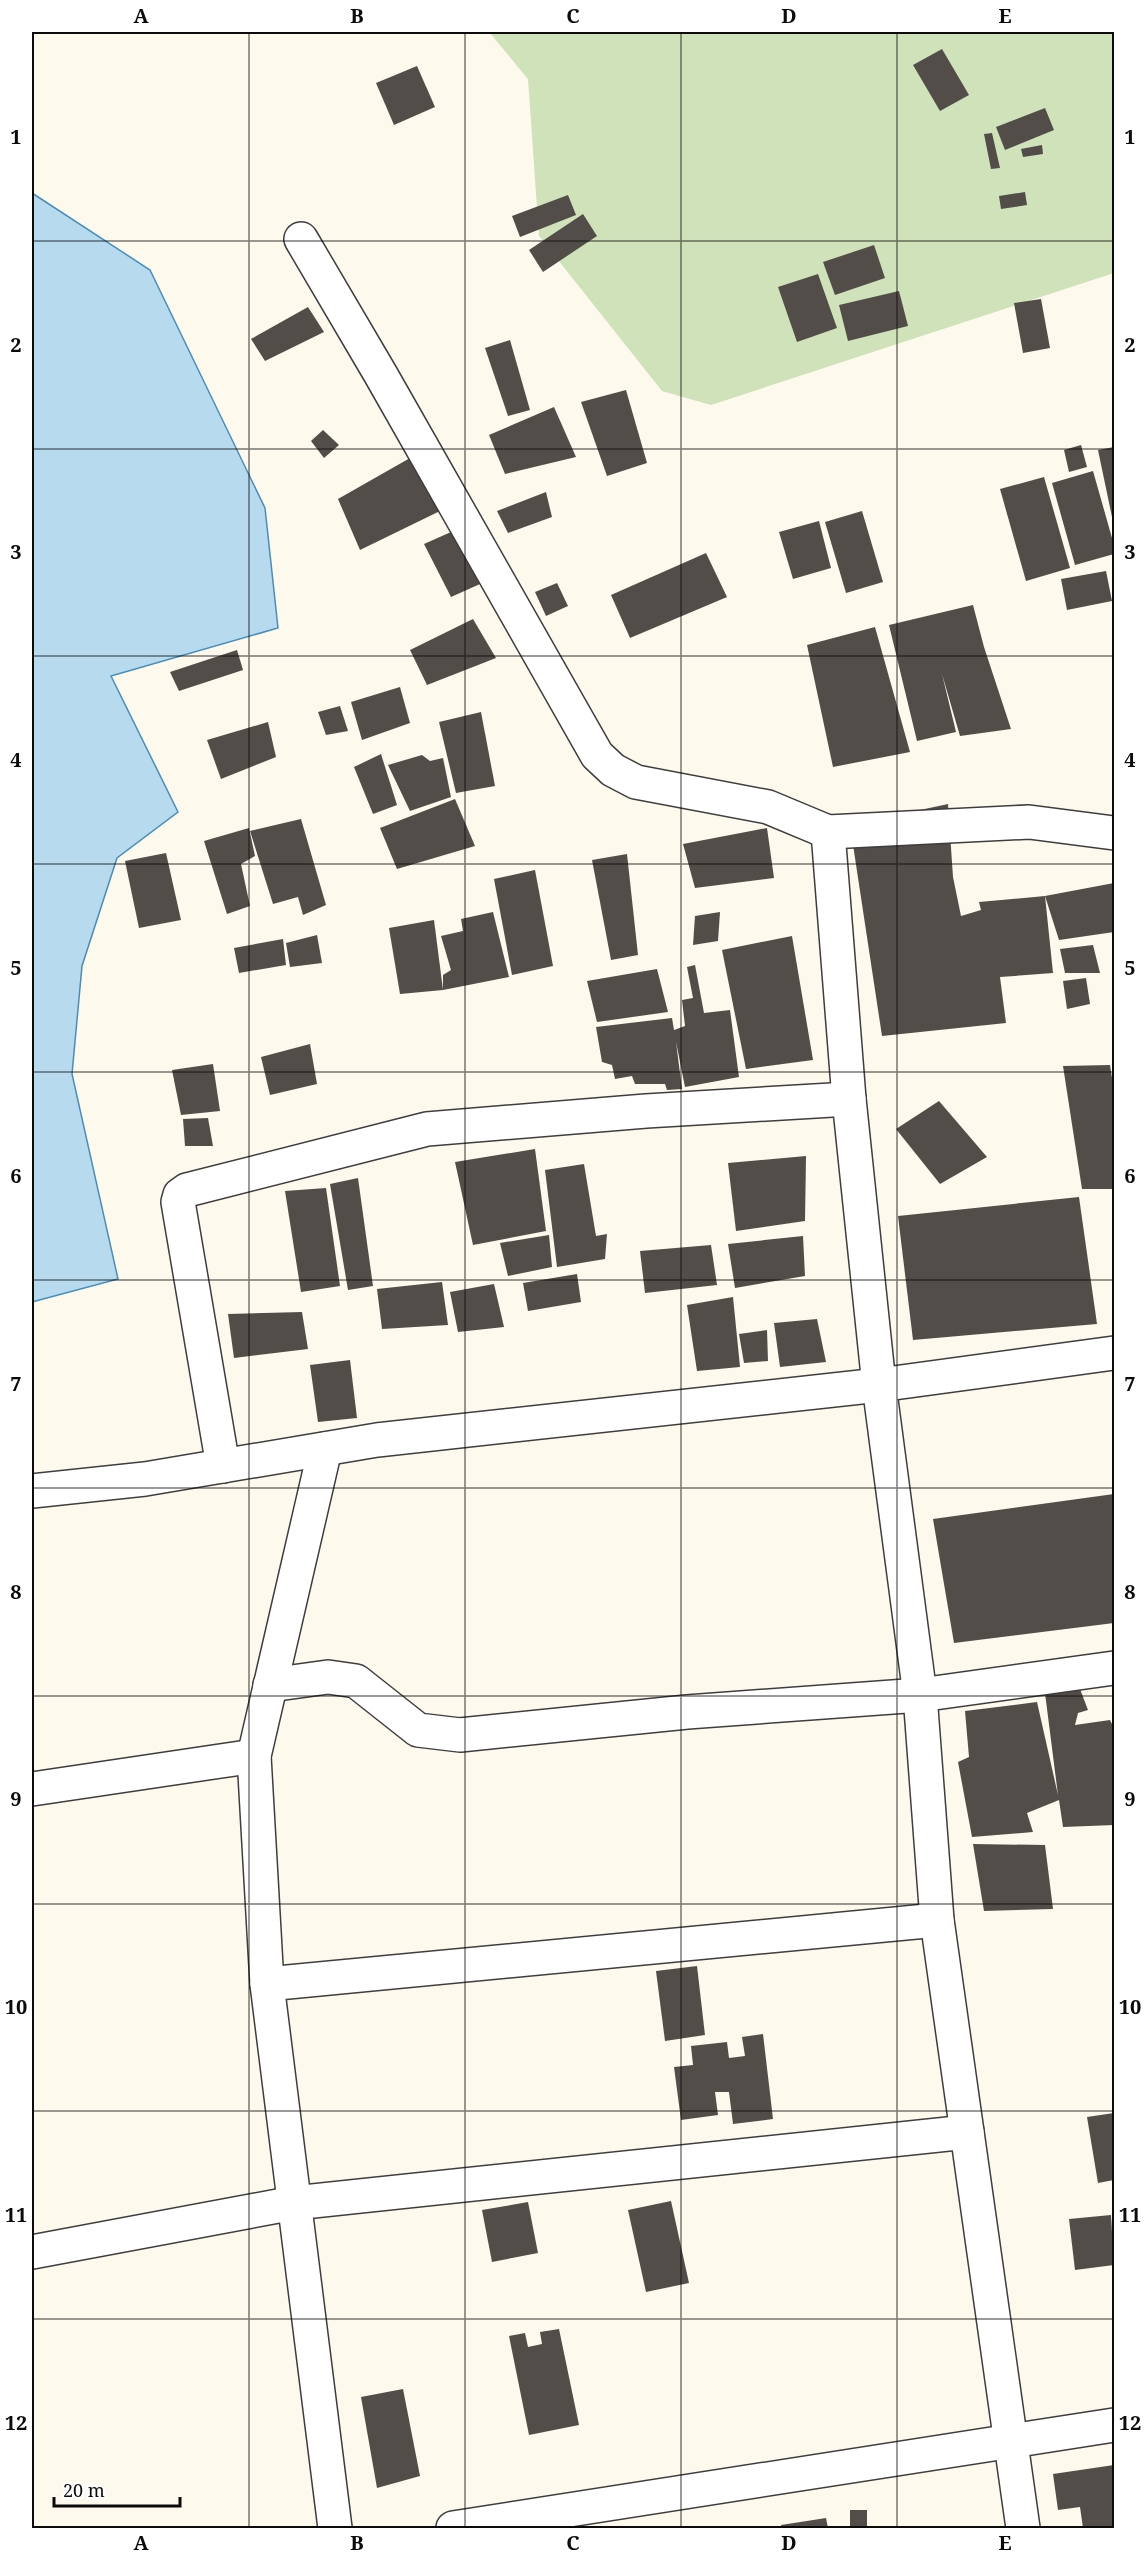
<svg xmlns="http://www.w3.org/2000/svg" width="1146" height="2560" font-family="'Noto Serif',serif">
<rect width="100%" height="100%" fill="#fdf9ec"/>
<!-- green -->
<path fill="#cfe2ba" d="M489,32H1114V273L711,405L662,391L539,236L528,79Z"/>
<!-- water -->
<path fill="#b7daee" stroke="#478ebb" stroke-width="1.5" d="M32,193L150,270L265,508L278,628L111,676L178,812L117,858L82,966L72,1074L118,1279L32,1302Z"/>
<!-- building -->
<g fill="#534d49">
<path d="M942,49L969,95L940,111L913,65Z"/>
<path d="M417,66L435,107L394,125L376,83Z"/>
<path d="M1045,108L1054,130L1005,150L996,127Z"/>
<path d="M992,133L1000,168L991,169L984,134Z"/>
<path d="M1042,145L1043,154L1023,157L1021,149Z"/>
<path d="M1025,192L1027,205L1001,209L999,196Z"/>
<path d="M568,195L576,215L520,237L512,216Z"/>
<path d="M583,214L597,236L543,272L529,250Z"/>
<path d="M874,245L885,278L835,295L823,262Z"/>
<path d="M818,274L837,328L797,342L778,287Z"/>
<path d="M899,291L908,326L848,341L839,305Z"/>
<path d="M1041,299L1050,348L1023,353L1014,303Z"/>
<path d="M308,307L324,332L265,361L251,339Z"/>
<path d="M510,340L530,410L508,416L485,348Z"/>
<path d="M626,390L647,463L607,476L581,402Z"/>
<path d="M554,407L576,457L505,474L489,435Z"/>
<path d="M323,430L339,445L324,458L311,441Z"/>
<path d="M1081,445L1087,467L1069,472L1064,450Z"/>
<path d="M1114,447V517H1112L1098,450Z"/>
<path d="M410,458L440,511L360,550L338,499Z"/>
<path d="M1093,471L1114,545V554L1075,565L1052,483Z"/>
<path d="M1044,477L1070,568L1026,581L1000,489Z"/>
<path d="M546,492L552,517L508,533L497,511Z"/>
<path d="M862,511L883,582L846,593L825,522Z"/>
<path d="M819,521L831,568L793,579L779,532Z"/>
<path d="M451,532L480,584L451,597L424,544Z"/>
<path d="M706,553L727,597L630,638L611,595Z"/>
<path d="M1106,571L1112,601L1067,610L1061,579Z"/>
<path d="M557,583L568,606L546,616L535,592Z"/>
<path d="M973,605L984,647L1011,729L960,736L942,674L956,732L917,741L889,625Z"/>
<path d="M473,619L496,658L427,685L410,650Z"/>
<path d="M875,627L910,752L833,767L807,645Z"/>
<path d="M237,650L243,670L179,691L170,672Z"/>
<path d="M400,687L410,723L362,740L351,702Z"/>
<path d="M340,706L348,731L326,735L318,712Z"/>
<path d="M481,712L495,786L456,793L439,722Z"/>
<path d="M268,722L276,757L221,779L207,740Z"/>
<path d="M381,754L397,805L373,814L354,767Z"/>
<path d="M422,755L430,761L443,758L451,797L410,811L388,765Z"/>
<path d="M455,799L475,846L397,869L380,828Z"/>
<path d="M948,804L953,877L961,916L981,910L979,902L1045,896L1114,883V932L1059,940L1045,896L1053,973L1000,977L1006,1023L882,1036L850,825Z"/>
<path d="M301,819L326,905L303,915L298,897L273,904L250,831Z"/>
<path d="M249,828L255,856L241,864L250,906L227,914L204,841Z"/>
<path d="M767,828L774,878L695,888L683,844Z"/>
<path d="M166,853L181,920L139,928L125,861Z"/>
<path d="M627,854L638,955L611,960L592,860Z"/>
<path d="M535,870L553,966L512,975L494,879Z"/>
<path d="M493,912L509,977L443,990V975L451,970L441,936L463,931L461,919Z"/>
<path d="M720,912L718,941L693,945L695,916Z"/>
<path d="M434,920L443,990L400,994L389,928Z"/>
<path d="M317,935L322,963L290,967L286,943Z"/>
<path d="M792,936L813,1060L746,1069L722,950Z"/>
<path d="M283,939L286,965L239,973L234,948Z"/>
<path d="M1093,945L1100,973H1065L1060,949Z"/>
<path d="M695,965L704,1013L730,1010L739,1077L685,1087L676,1042L682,1089L667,1090L665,1084H635L632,1076L615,1079L612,1065L602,1062L596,1027L672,1018L674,1030L685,1026L682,1000L693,998L687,967Z"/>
<path d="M657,969L668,1012L597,1022L587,981Z"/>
<path d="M1086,978L1090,1004L1067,1009L1063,981Z"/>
<path d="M310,1044L317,1084L270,1095L261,1057Z"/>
<path d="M213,1064L220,1111L181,1115L172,1070Z"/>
<path d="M1110,1065L1114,1091V1189H1082L1063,1066Z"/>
<path d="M939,1101L987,1157L940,1184L896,1129Z"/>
<path d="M208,1118L213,1146H185L183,1119Z"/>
<path d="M535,1149L546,1231L473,1245L455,1162Z"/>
<path d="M806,1156L805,1221L736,1231L728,1163Z"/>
<path d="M584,1164L596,1236L607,1234L605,1259L557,1267L545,1170Z"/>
<path d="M358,1178L373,1286L348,1290L330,1184Z"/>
<path d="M326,1188L340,1286L301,1292L285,1191Z"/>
<path d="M1079,1197L1097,1324L913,1340L898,1216Z"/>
<path d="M549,1235L552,1267L508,1276L500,1243Z"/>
<path d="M803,1236L805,1276L735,1288L728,1244Z"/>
<path d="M711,1245L717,1285L645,1293L640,1251Z"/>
<path d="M577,1274L581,1302L528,1311L523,1283Z"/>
<path d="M442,1282L448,1325L382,1329L377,1289Z"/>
<path d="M494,1284L504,1327L458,1332L450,1292Z"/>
<path d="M733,1297L740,1367L697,1371L687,1305Z"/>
<path d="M302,1312L308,1349L234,1358L228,1314Z"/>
<path d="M817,1319L826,1362L780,1367L774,1323Z"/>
<path d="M767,1330L768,1361L744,1363L739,1334Z"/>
<path d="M350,1360L357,1418L318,1422L310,1365Z"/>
<path d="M1114,1494V1623L954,1643L933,1519Z"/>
<path d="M1080,1689L1088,1710L1078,1713L1075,1725L1110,1720L1114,1728V1825L1063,1827L1059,1800L1027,1813L1033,1832L972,1837L958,1762L969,1757L965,1711L1037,1702L1058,1795L1045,1693Z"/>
<path d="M973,1844L1045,1845L1053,1909L984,1911Z"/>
<path d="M697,1966L705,2035L665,2041L656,1971Z"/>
<path d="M763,2034L773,2119L733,2124L729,2092H715L718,2115L681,2120L674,2067L693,2065L691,2046L727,2042L729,2058L745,2056L742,2037Z"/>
<path d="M1114,2113V2180L1098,2183L1087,2117Z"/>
<path d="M671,2201L689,2283L646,2292L628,2210Z"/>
<path d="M528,2202L538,2253L492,2262L482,2210Z"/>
<path d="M1111,2215L1114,2265L1075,2270L1069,2219Z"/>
<path d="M559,2329L579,2425L529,2435L509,2336L525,2333L528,2347L542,2344L540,2332Z"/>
<path d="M403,2389L420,2476L377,2488L361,2397Z"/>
<path d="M1114,2465V2527L1083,2528L1080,2507L1058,2510L1053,2474Z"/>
<path d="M850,2510H867V2526L850,2527Z"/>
<path d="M826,2518L828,2528H781V2525Z"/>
</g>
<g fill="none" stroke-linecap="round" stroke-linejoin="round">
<defs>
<g id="minor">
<path d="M301,239L381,375L597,755L613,770L636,782L768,807L828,832L1029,822L1114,833"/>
<path d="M828,832L849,1099L879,1385L920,1695L937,1920L1023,2528"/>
<path d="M325,1449L254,1756L267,1984L335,2528"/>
<path d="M223,1466L178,1202L180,1195L187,1190L427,1129L646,1111L849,1099"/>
<path d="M32,1491L145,1479L377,1440L879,1385L1114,1353"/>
<path d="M270,1685L328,1677L356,1681L418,1730L460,1735L687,1712L920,1695L1114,1668"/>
<path d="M32,1789L254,1756"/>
<path d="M267,1984L937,1920"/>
<path d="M32,2252L294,2203L967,2132"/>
<path d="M453,2528L1114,2425"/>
</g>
</defs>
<!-- minor casing -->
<use href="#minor" stroke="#3e3e3e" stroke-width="36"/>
<!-- minor -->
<use href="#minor" stroke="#fff" stroke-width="33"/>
</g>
<!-- grid -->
<path fill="none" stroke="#0b0b0b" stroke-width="1.5" stroke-opacity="0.55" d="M249,32V2528M465,32V2528M681,32V2528M897,32V2528M32,241H1114M32,449H1114M32,656H1114M32,864H1114M32,1072H1114M32,1280H1114M32,1488H1114M32,1696H1114M32,1904H1114M32,2111H1114M32,2319H1114"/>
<!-- border -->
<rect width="1146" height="2560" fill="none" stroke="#ffffff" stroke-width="66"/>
<!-- scale -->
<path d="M54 2497v9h126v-9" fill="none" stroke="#0b0b0b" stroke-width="3"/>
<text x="63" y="2497" font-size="18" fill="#0b0b0b" stroke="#ffffff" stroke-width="4.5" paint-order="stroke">20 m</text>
<rect x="33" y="33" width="1080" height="2494" fill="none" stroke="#0b0b0b" stroke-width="2"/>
<g font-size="20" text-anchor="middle" font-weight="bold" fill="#0b0b0b">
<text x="141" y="23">A</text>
<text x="357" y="23">B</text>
<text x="573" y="23">C</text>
<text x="789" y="23">D</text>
<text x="1005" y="23">E</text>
<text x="16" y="144">1</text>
<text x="1130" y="144">1</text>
<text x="16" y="352">2</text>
<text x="1130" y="352">2</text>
<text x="16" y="559">3</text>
<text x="1130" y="559">3</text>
<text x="16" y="767">4</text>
<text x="1130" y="767">4</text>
<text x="16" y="975">5</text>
<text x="1130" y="975">5</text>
<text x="16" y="1183">6</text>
<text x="1130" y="1183">6</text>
<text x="16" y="1391">7</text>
<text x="1130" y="1391">7</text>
<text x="16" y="1599">8</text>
<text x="1130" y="1599">8</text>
<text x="16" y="1806">9</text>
<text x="1130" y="1806">9</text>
<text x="16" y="2014">10</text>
<text x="1130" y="2014">10</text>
<text x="16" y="2222">11</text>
<text x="1130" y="2222">11</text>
<text x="16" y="2430">12</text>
<text x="1130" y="2430">12</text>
<text x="141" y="2550">A</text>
<text x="357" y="2550">B</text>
<text x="573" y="2550">C</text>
<text x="789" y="2550">D</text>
<text x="1005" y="2550">E</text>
</g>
</svg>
